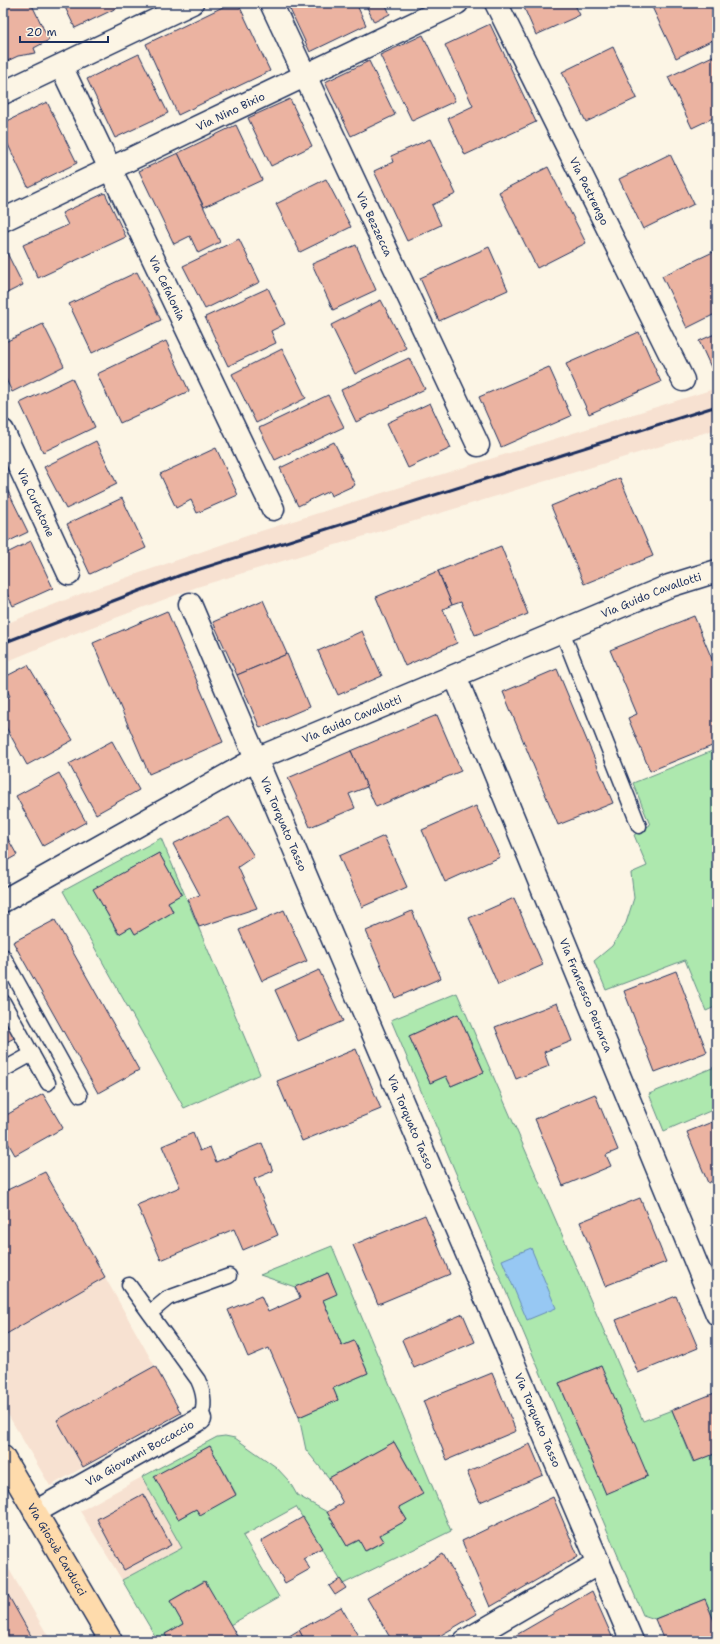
<svg xmlns="http://www.w3.org/2000/svg" width="720" height="1644" font-family="'Shantell Sans',sans-serif">
<rect width="100%" height="100%" fill="#fcf5e5"/>
<filter id="ink" filterUnits="userSpaceOnUse"><feTurbulence type="fractalNoise" baseFrequency=".025" numOctaves="2"/><feDisplacementMap in="SourceGraphic" scale="8" xChannelSelector="R" yChannelSelector="G"/><feConvolveMatrix kernelMatrix="1 2 1 2 8 2 1 2 1" color-interpolation-filters="sRGB"/></filter>
<g filter="url(#ink)">
<!-- built -->
<g fill="#f7e1d1">
<path d="M717,388V429L197,587L71,635L3,663V625L88,591L261,531Z"/>
<path d="M105,1277L181,1413L50,1486L3,1406V1336Z"/>
<path d="M142,1477L182,1548L122,1580L80,1511Z"/>
<path d="M3,1559L51,1641H3Z"/>
</g>
<!-- green -->
<g fill="#ade8ae" stroke="#648c86" fill-rule="evenodd">
<path d="M717,749V1006L706,1011L685,960L606,990L594,961L612,946L626,923L634,898L631,873L647,866L634,835L650,825L633,783Z"/>
<path d="M161,838L260,1074L184,1108L63,891ZM159,853L182,894L168,902L173,912L135,934L131,927L118,934L94,889Z"/>
<path d="M457,993L643,1421L672,1410L693,1462L717,1453V1628L705,1599L655,1619L643,1615L391,1020ZM458,1014L484,1072L451,1086L446,1076L430,1083L409,1036ZM601,1366L606,1494L559,1383Z"/>
<path d="M717,1066V1108L664,1131L649,1094Z"/>
<path d="M332,1246L451,1531L343,1584L296,1507L243,1536L279,1597L230,1625L204,1581L170,1601L183,1624L165,1634L169,1641H158L122,1580L182,1548L142,1477L217,1437L225,1436L235,1438L276,1467L289,1481L297,1495L327,1512L347,1546L359,1540L366,1551L384,1541L380,1535L407,1520L399,1507L423,1493L394,1442L329,1478L306,1450L299,1417L338,1400L333,1388L368,1373L354,1341L342,1346L323,1300L336,1294L328,1273L295,1287L260,1275ZM210,1446L236,1494L200,1514L196,1509L178,1519L155,1476Z"/>
</g>
<!-- water -->
<path fill="#97c8f3" stroke="#658bb7" d="M531,1248L556,1308L527,1320L502,1260Z"/>
<!-- building -->
<g fill="#ebb3a1" stroke="#1b2f5e">
<path d="M3,3H31L49,40L34,48L36,53L18,56L3,63Z"/>
<path d="M63,3H127L75,28Z"/>
<path d="M231,3H238L270,71L178,115L146,44Z"/>
<path d="M287,3H356L366,25L310,52Z"/>
<path d="M365,3H385L390,14L374,22Z"/>
<path d="M522,3H574L580,15L536,35Z"/>
<path d="M661,3H712L717,13V38L676,58L652,7Z"/>
<path d="M490,24L536,122L465,155L448,118L473,106L445,45Z"/>
<path d="M423,35L455,101L412,121L380,55Z"/>
<path d="M613,47L637,98L586,122L562,72Z"/>
<path d="M139,54L168,113L115,138L87,79Z"/>
<path d="M717,54V102L715,103L717,108V116L692,128L668,77Z"/>
<path d="M369,61L395,115L351,136L325,82Z"/>
<path d="M290,99L312,146L271,166L248,118Z"/>
<path d="M47,102L77,163L28,187L3,134V123Z"/>
<path d="M236,125L262,180L204,207L178,153Z"/>
<path d="M430,139L456,194L432,205L441,225L407,241L374,171L393,162L391,156Z"/>
<path d="M178,153L220,242L198,253L190,236L174,244L139,171Z"/>
<path d="M670,154L694,204L643,229L619,179Z"/>
<path d="M548,167L586,243L537,268L499,192Z"/>
<path d="M326,179L351,227L300,252L276,204Z"/>
<path d="M105,193L126,237L38,278L23,245L68,225L62,213Z"/>
<path d="M239,239L260,282L205,309L183,266Z"/>
<path d="M3,245L23,285L3,295Z"/>
<path d="M356,245L376,290L333,310L312,264Z"/>
<path d="M489,247L508,290L439,321L420,278Z"/>
<path d="M713,252L717,261V313L687,328L662,276Z"/>
<path d="M137,272L161,320L92,353L69,304Z"/>
<path d="M268,288L285,324L271,331L276,343L228,366L205,317Z"/>
<path d="M381,300L406,348L355,374L331,325Z"/>
<path d="M43,324L64,366L12,392L3,373V343Z"/>
<path d="M639,332L661,382L589,414L566,364Z"/>
<path d="M717,333V373L714,374L699,341Z"/>
<path d="M166,341L189,391L120,423L97,374Z"/>
<path d="M282,349L306,398L256,423L232,374Z"/>
<path d="M409,358L425,389L356,422L341,390Z"/>
<path d="M549,367L571,416L501,447L479,397Z"/>
<path d="M72,378L95,427L43,452L20,403Z"/>
<path d="M328,395L344,427L275,460L259,428Z"/>
<path d="M430,403L451,448L408,468L387,423Z"/>
<path d="M96,441L117,484L66,509L44,467Z"/>
<path d="M334,442L355,485L331,496L329,491L298,506L280,468Z"/>
<path d="M216,448L238,495L197,513L191,500L176,508L160,474Z"/>
<path d="M620,478L653,556L584,584L551,506Z"/>
<path d="M4,483L28,532L3,544V484Z"/>
<path d="M122,498L146,548L90,574L67,524Z"/>
<path d="M31,541L53,588L13,606L7,594L3,595V555Z"/>
<path d="M501,546L528,614L475,635L461,602L452,605L438,571Z"/>
<path d="M438,571L452,605L443,609L457,643L405,666L376,597Z"/>
<path d="M263,600L287,654L237,675L213,622Z"/>
<path d="M167,611L223,742L149,774L93,643Z"/>
<path d="M694,616L717,671V744L650,771L628,718L637,714L610,650Z"/>
<path d="M362,631L382,676L338,695L318,651Z"/>
<path d="M287,654L309,707L260,728L237,675Z"/>
<path d="M28,665L73,740L27,765L3,722V701L10,696L3,683V678Z"/>
<path d="M557,669L613,803L558,825L503,692Z"/>
<path d="M437,715L461,771L376,807L351,751Z"/>
<path d="M112,741L139,790L96,814L69,764Z"/>
<path d="M351,751L367,787L349,794L355,808L310,827L288,778Z"/>
<path d="M59,773L86,822L43,846L16,796Z"/>
<path d="M476,806L500,857L445,882L422,830Z"/>
<path d="M229,817L254,856L238,867L257,908L199,927L188,899L200,895L173,844Z"/>
<path d="M3,830L17,855L3,863Z"/>
<path d="M384,836L407,887L362,907L339,856Z"/>
<path d="M159,853L182,894L168,902L173,912L135,934L131,927L119,934L93,889Z"/>
<path d="M514,898L543,965L498,985L469,918Z"/>
<path d="M284,910L307,961L262,981L239,930Z"/>
<path d="M412,911L441,978L395,998L366,931Z"/>
<path d="M55,920L139,1070L98,1093L13,942Z"/>
<path d="M319,970L343,1021L298,1041L275,990Z"/>
<path d="M676,971L707,1052L655,1072L624,991Z"/>
<path d="M557,1003L572,1041L544,1052L549,1066L516,1079L495,1027Z"/>
<path d="M458,1014L484,1072L451,1086L446,1076L430,1083L409,1036Z"/>
<path d="M3,1015L16,1037L3,1044Z"/>
<path d="M356,1049L381,1109L302,1141L277,1081Z"/>
<path d="M43,1094L63,1128L15,1155L3,1134V1117Z"/>
<path d="M595,1094L618,1150L606,1155L611,1166L563,1186L535,1119Z"/>
<path d="M717,1120V1179L708,1183L687,1132Z"/>
<path d="M193,1133L200,1151L210,1147L216,1162L262,1143L273,1171L254,1179L278,1235L243,1250L234,1229L161,1260L137,1205L180,1187L162,1146Z"/>
<path d="M45,1172L105,1277L3,1336V1192Z"/>
<path d="M640,1198L666,1262L605,1286L580,1222Z"/>
<path d="M425,1215L450,1274L378,1304L353,1245Z"/>
<path d="M328,1273L337,1294L323,1300L342,1346L354,1341L368,1373L333,1388L338,1400L299,1417L269,1348L248,1357L228,1310L261,1296L268,1312L300,1298L295,1287Z"/>
<path d="M676,1296L698,1348L638,1373L616,1320Z"/>
<path d="M463,1314L475,1342L414,1368L402,1340Z"/>
<path d="M155,1366L181,1413L83,1467L57,1420Z"/>
<path d="M601,1366L648,1476L606,1494L559,1383Z"/>
<path d="M492,1373L516,1431L447,1460L423,1401Z"/>
<path d="M717,1392V1453L694,1462L672,1410Z"/>
<path d="M394,1442L423,1494L399,1507L407,1520L380,1535L384,1541L365,1551L359,1540L347,1546L327,1512L343,1503L329,1478Z"/>
<path d="M530,1444L543,1475L480,1502L467,1472Z"/>
<path d="M210,1446L236,1495L200,1515L196,1509L178,1519L154,1476Z"/>
<path d="M143,1494L171,1545L124,1570L97,1519Z"/>
<path d="M553,1497L578,1556L490,1607L462,1541Z"/>
<path d="M303,1517L322,1548L303,1558L310,1569L285,1583L261,1541Z"/>
<path d="M443,1554L477,1614L431,1641H392L367,1598Z"/>
<path d="M340,1579L346,1588L335,1595L329,1586Z"/>
<path d="M205,1581L240,1641H169L165,1634L183,1624L170,1601Z"/>
<path d="M3,1586L34,1641H3Z"/>
<path d="M592,1591L614,1641H506Z"/>
<path d="M705,1599L717,1628V1641H664L655,1619Z"/>
<path d="M341,1607L361,1641H305L299,1630Z"/>
<path d="M299,1630L305,1641H281Z"/>
</g>
<g fill="none" stroke-linecap="round" stroke-linejoin="round">
<defs>
<g id="lane">
<path d="M562,631L639,826"/>
<path d="M3,956L80,1095"/>
<path d="M3,1002L48,1083"/>
<path d="M3,1070L32,1054"/>
<path d="M129,1285L198,1380C204,1393 206,1405 200,1419"/>
<path d="M150,1313L168,1298L229,1276"/>
</g>
<g id="street">
<path id="s1" d="M271,3L478,445"/>
<path id="s2" d="M496,3L683,380"/>
<path id="s3" d="M61,66L273,509"/>
<path d="M3,93L192,3"/>
<path id="s4" d="M3,220L457,3"/>
<path id="s5" d="M3,431L69,574"/>
<path id="s6" d="M190,604L632,1641"/>
<path id="s7" d="M455,676L717,1314"/>
<path id="s8" d="M3,901L256,759L669,586L717,571"/>
<path id="s9" d="M35,1512L200,1419"/>
<path d="M465,1641L599,1563"/>
</g>
<g id="primary">
<path id="s10" d="M3,1457L111,1641"/>
</g>
</defs>
<!-- lane casing -->
<use href="#lane" stroke="#1b2f5e" stroke-width="17"/>
<!-- street casing -->
<use href="#street" stroke="#1b2f5e" stroke-width="25"/>
<!-- primary casing -->
<use href="#primary" stroke="#1b2f5e" stroke-width="25"/>
<!-- lane -->
<use href="#lane" stroke="#fcf5e5" stroke-width="14"/>
<!-- street -->
<use href="#street" stroke="#fcf5e5" stroke-width="22"/>
<!-- primary -->
<use href="#primary" stroke="#fedbac" stroke-width="22"/>
<!-- rail -->
<path stroke="#1b2f5e" stroke-width="3" d="M3,643L181,575L717,406"/>
</g>
</g>
<g text-anchor="middle" stroke-width="4" stroke-linejoin="round" paint-order="stroke">
<!-- street labels -->
<g font-size="11" fill="#1b2f5e" stroke="#fcf5e5">
<text dy="4" stroke="none"><textPath href="#s4" startOffset="252">Via Nino Bixio</textPath></text>
<text dy="4" stroke="none"><textPath href="#s2" startOffset="210">Via Pastrengo</textPath></text>
<text dy="4" stroke="none"><textPath href="#s1" startOffset="244">Via Bezzecca</textPath></text>
<text dy="4" stroke="none"><textPath href="#s3" startOffset="246">Via Cefalonia</textPath></text>
<text dy="4" stroke="none"><textPath href="#s5" startOffset="79">Via Curtatone</textPath></text>
<text dy="4" stroke="none"><textPath href="#s8" startOffset="718">Via Guido Cavallotti</textPath></text>
<text dy="4" stroke="none"><textPath href="#s8" startOffset="394">Via Guido Cavallotti</textPath></text>
<text dy="4" stroke="none"><textPath href="#s6" startOffset="239">Via Torquato Tasso</textPath></text>
<text dy="4" stroke="none"><textPath href="#s7" startOffset="345">Via Francesco Petrarca</textPath></text>
<text dy="4" stroke="none"><textPath href="#s6" startOffset="563">Via Torquato Tasso</textPath></text>
<text dy="4" stroke="none"><textPath href="#s6" startOffset="887">Via Torquato Tasso</textPath></text>
<text dy="4" stroke="none"><textPath href="#s9" startOffset="120">Via Giovanni Boccaccio</textPath></text>
<text dy="4" stroke="none"><textPath href="#s10" startOffset="107">Via Giosuè Carducci</textPath></text>
</g>
</g>
<!-- margin -->
<rect width="720" height="1644" fill="none" stroke="#fcf5e5" stroke-width="16"/>
<rect x="8" y="8" width="704" height="1628" fill="none" stroke="#1b2f5e" stroke-width="1.5" filter="url(#ink)"/>
<!-- scale -->
<path d="M20 36v6h88v-6" fill="none" stroke="#1b2f5e" stroke-width="2"/>
<text x="26" y="36" font-size="12" fill="#1b2f5e" stroke="#fcf5e5" stroke-width="3" paint-order="stroke">20 m</text>
</svg>
